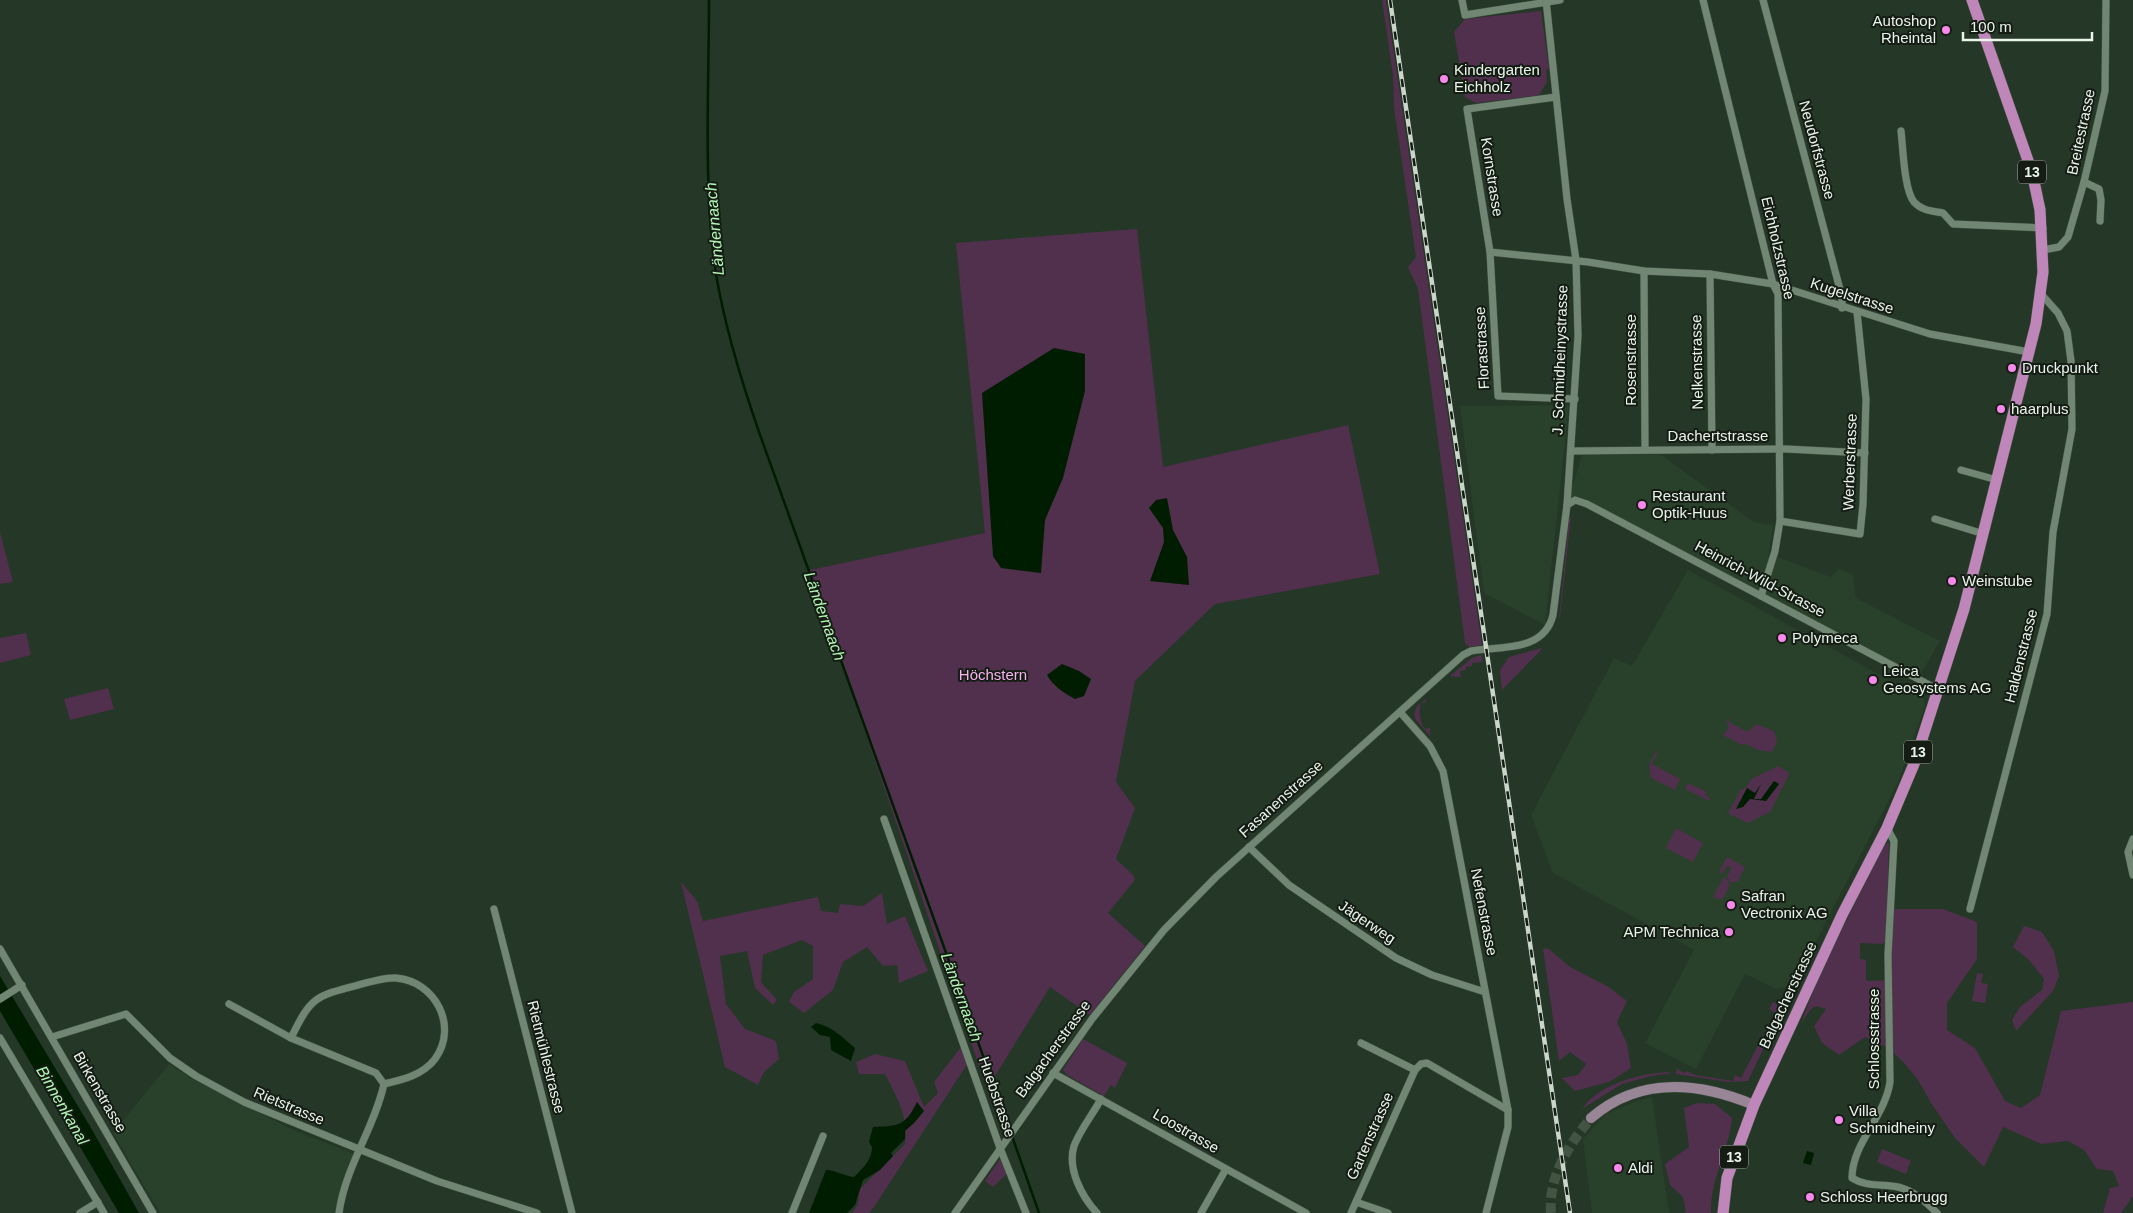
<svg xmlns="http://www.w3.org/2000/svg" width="2133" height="1213" font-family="Arial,sans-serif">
<rect width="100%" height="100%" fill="#253726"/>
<!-- built -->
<g fill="#29412a">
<path d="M1569,405L1545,625L1484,593L1460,406Z"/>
<path d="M1582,455H1661L1754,522L1773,525L1764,587L1774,556L1831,577L1839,569L1853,575L1856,598L1940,641L1918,679L1570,495Z"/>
<path d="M1688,570L1924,699L1925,706L1898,782L1793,986L1776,989L1745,974L1696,1069L1645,1043L1694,950L1553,873L1531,815L1614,658L1632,666Z"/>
<path d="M169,1064L194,1080L291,1129L354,1154L346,1171L335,1213H160L113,1133Z"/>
<path d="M1652,1097L1669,1213H1592L1583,1139L1606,1114L1634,1102Z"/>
</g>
<!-- green -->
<g fill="#50304d">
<path d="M1382,0H1386L1482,645L1469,647L1465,643L1418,289L1408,267L1416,257L1394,108L1393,76Z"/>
<path d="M1541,11L1549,69L1546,70L1547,82L1539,95L1476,103L1465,97L1454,32L1465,19Z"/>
<path d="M1137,229L1163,467L1348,425L1380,574L1215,604L1135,681L1116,782L1135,808L1116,859L1134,876L1135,880L1108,913L1145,946L1090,1015L1050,987L987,1089L810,570L985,533L956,243Z"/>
<path d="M1571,516L1560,617L1559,620L1569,520Z"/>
<path d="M0,532L13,582L0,584Z"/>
<path d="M26,633L31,655L0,663V638Z"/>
<path d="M1541,648V650L1502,690L1500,670L1509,657Z"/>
<path d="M1481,655L1483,662L1472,663V666L1466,667V670L1460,671L1461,677L1450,676L1472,658Z"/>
<path d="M108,688L114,709L70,720L64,699Z"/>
<path d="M1426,699V702L1421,703C1418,710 1420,723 1425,729L1430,728V736L1416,720L1414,714L1417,706Z"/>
<path d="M1730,717L1729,722L1748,732L1756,724L1774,731L1777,742L1772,752L1758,750L1746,744L1742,745L1721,734H1725L1729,725L1726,723Z"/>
<path d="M1656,751H1658L1652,764L1680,779L1675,790L1651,778L1649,765Z"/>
<path d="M1778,766L1788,772L1789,775L1770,812L1748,823L1729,814V811L1741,789L1746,788L1751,779Z"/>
<path d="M1688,783L1707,792L1705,795L1710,798L1709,801L1685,789Z"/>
<path d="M1676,828L1703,843L1693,862L1666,848Z"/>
<path d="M1889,842L1886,941L1882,944L1860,943V959L1866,960V981L1888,980L1890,909H1943L1977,922V959L1947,1003V1030L1975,1048L2005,1101L2021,1108L2040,1095L2061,1011L2133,1002V1196L2121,1213H2103L2110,1188L2119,1186L2113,1171L2097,1169L2084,1150L2068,1141L2041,1144L2003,1127L1984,1167L1955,1138L1931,1103L1918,1080L1904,1063L1890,1049L1865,1037L1839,1055L1822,1043L1814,1026L1826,1009L1816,1006L1811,1009L1801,1023L1822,969L1884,846Z"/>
<path d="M1727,857L1745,867L1738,881L1731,883L1727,877L1731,868L1727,866L1722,874L1719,872Z"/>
<path d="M1723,878H1726L1730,885L1722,900L1713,897Z"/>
<path d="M681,882L697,901L703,921L818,897L821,911L838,913L840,904L863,906L882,893L887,924L905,916L928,971L899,983L897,965L883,966L867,947L843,962L833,990L804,1013L789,1002L794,992L813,979V946L802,940L763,955L761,982L777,1000L773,1005L755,988L747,951L720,956L726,1004L745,1029L776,1041L779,1059L764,1072L758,1085L725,1067Z"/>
<path d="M2024,926L2042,932L2054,951L2059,976L2053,991L2016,1031L2012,1020L2020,1007L2042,990L2044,979L2029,960L2013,947Z"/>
<path d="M1543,948L1549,949L1570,967L1607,986L1627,1001L1617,1022L1627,1044L1631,1068L1609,1082L1575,1091L1562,1078L1578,1075L1586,1064L1570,1052L1559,1061Z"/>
<path d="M1977,973L1983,974L1981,983L1988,984L1985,1003L1972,1001Z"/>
<path d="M1773,1002L1776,1003L1779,1009L1777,1020L1748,1081L1728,1082L1676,1074L1677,1066V1069L1685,1073L1687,1071L1695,1075L1733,1081L1735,1075L1741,1078L1775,1013L1769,1009Z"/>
<path d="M1083,1039L1127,1063L1115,1088L1111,1085L1104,1096L1067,1075L1063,1070Z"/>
<path d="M961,1047L968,1063L874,1207L869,1213H852L858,1204L859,1190L905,1144C909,1117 897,1098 885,1074H859L856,1062L875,1054L905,1061L924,1107L938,1093L934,1082Z"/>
<path d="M1667,1072L1672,1073L1651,1076L1622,1084L1582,1109C1599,1084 1638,1074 1667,1072Z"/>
<path d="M1697,1103L1715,1104L1732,1118C1729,1151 1710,1179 1711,1213H1686L1683,1197L1670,1185L1665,1164L1689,1147L1684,1108Z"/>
<path d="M1882,1149L1911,1161L1906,1174L1877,1162Z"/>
<path d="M1000,1159L1007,1174L993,1187L985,1181Z"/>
</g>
<!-- water -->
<g fill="#001d02">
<path d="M1054,348L1085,354V391L1063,478L1045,520L1041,573L1001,568L993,556L982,393Z"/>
<path d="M1167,498L1173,530L1187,557L1189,585L1150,581L1164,542L1163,528L1149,508L1156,500Z"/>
<path d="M1062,664L1079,671L1091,679L1084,696L1075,699C1064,693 1053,686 1047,675Z"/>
<path d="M1774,781L1779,784L1766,801L1750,799L1743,807L1736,809L1747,788L1755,793L1761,784L1754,799H1761Z"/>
<path d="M0,976L91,1128L139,1213H119L0,1011Z"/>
<path d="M816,1023C833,1027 842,1037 855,1048L851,1061L831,1050L830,1037L820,1035L811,1027Z"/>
<path d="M917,1102L924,1111L914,1123L905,1131V1139L891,1153L893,1156L880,1170L863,1180L855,1205L847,1213H809L826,1170C836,1170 844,1176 854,1177C863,1168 872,1160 872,1147L869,1142L873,1127C899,1126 905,1126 917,1102Z"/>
<path d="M1807,1151L1814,1153L1811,1165L1803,1163Z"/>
</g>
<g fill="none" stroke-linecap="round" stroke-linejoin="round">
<!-- stream -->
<g stroke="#001d02" stroke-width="2.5">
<path d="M709,0C709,88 703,187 716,274C725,328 741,380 759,432L1010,1131"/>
<path d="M1012,1136L1039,1213"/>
</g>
<!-- secondary-tunnel -->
<path stroke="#435443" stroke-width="10" stroke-dasharray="10 5" stroke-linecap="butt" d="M1551,1213C1548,1177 1569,1144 1591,1118"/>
<defs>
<g id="street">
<path d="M1462,0L1465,15L1560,0"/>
<path d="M1703,0L1773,284L1778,294L1780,521L1775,551L1761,596"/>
<path d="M1763,0L1842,297V308"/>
<path d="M1556,97L1467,109L1490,252L1588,262L1644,271L1710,274L1773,284L1930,334L2029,352"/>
<path d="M1901,131C1903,147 1904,190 1914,202C1922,211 1933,211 1943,213L1953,224L2043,228"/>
<path d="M2084,182L2099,189L2101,200L2100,221"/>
<path d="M2043,250L2059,247L2068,237L2084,182L2105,91L2106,0"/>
<path d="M1490,252L1498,396L1575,399"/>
<path d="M1644,271L1645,449"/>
<path d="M1710,274L1712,450"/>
<path d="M1571,451L1786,449L1865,453"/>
<path d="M1961,470L1997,480"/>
<path d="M1567,505L1575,500L1587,504L1939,690"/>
<path d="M1935,519L1984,534"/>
<path d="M1780,521L1860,534L1863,504L1866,399L1857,312"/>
<path d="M1400,712L1430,746L1443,771L1508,1110V1127L1486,1213"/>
<path d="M884,819L1000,1148L1026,1213"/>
<path d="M1887,828L1894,841L1888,955L1890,1082C1885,1117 1852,1143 1852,1178C1866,1187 1882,1184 1898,1187C1914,1191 1926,1202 1937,1213"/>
<path d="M2133,839L2128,852L2133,875"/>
<path d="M1249,847L1289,885L1396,958L1432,975L1485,992"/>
<path d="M494,909L572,1213"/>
<path d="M1970,909L2047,614L2053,532L2072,429L2071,361L2067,331L2058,313L2042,295"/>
<path d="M0,949L153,1213"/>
<path d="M0,999L22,985"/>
<path d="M229,1004L291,1038"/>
<path d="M52,1037L126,1014L170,1058L196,1076L244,1102L437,1181L537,1213"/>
<path d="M0,1038L104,1213"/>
<path d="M1361,1043L1415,1070"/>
<path d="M1053,1073L1306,1213"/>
<path d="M1356,1202L1388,1213"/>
<path d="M80,1213L98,1202"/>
<path d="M339,1213C345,1167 374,1129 384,1084L376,1073L291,1038C311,997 315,996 358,985C370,982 384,977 396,978C435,981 459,1026 435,1059C423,1075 402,1080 384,1084"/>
<path d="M792,1213L823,1136"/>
<path d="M955,1213L1092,1019L1164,930L1216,877L1463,655L1471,651C1502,646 1544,652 1553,615L1567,505L1578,336L1576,260L1567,199L1546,0"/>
<path d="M1097,1213C1082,1197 1067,1169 1074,1146C1080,1130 1093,1114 1101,1099"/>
<path d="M1201,1213L1226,1169"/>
<path d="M1351,1213L1415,1070L1421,1064L1427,1063L1508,1110"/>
</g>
<path id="secondary" d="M1591,1118C1639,1076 1699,1082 1754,1105"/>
<path id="primary" d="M1723,1213L1727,1178L1754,1105L1842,915L1887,828L1914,764L1964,609L2036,324L2043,272L2040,210L2032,172L1972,0"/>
</defs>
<!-- street casing -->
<use href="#street" stroke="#425243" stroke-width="8"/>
<!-- secondary casing -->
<use href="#secondary" stroke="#425243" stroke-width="11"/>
<!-- primary casing -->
<use href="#primary" stroke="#425243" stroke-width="12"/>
<!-- street -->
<use href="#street" stroke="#728773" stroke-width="7"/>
<!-- secondary -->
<use href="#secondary" stroke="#988696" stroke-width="10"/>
<!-- primary -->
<use href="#primary" stroke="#bf86b9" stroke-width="11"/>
<defs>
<path id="rail" d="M1390,0L1570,1213"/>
</defs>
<!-- rail casing -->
<use href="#rail" stroke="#cad6ca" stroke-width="4.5"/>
<!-- rail -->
<use href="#rail" stroke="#141c14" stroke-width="2.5" stroke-dasharray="8" stroke-linecap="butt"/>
</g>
<!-- markers -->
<g fill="#f788ec" stroke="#141c14" stroke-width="2">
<circle cx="1946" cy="30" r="5"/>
<circle cx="1444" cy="79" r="5"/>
<circle cx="2012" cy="368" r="5"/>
<circle cx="2001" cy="409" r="5"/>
<circle cx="1642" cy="505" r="5"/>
<circle cx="1952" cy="581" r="5"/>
<circle cx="1782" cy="638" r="5"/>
<circle cx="1873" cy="680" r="5"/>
<circle cx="1731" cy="905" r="5"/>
<circle cx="1729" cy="932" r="5"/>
<circle cx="1839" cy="1120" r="5"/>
<circle cx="1618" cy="1168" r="5"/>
<circle cx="1810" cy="1197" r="5"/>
</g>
<g text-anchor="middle" stroke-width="4" stroke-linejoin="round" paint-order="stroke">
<!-- shield labels -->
<g fill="#141c14" stroke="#aab4aa" stroke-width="1">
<rect x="2018" y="160.5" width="28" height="23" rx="4"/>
<rect x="1904" y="740.5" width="28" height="23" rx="4"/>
<rect x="1720" y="1145.5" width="28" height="23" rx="4"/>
</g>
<g font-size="14" font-weight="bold" fill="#eaf5ea">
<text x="2032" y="177">13</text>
<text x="1918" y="757">13</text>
<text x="1734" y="1162">13</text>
</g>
<!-- poi labels -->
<g font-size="15" fill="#eaf5ea" stroke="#141c14" text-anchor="start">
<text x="1936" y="26" text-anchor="end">Autoshop<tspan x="1936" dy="17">Rheintal</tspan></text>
<text x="1454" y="75">Kindergarten<tspan x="1454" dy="17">Eichholz</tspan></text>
<text x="2022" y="373">Druckpunkt</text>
<text x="2011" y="414">haarplus</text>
<text x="1652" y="501">Restaurant<tspan x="1652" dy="17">Optik-Huus</tspan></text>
<text x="1962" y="586">Weinstube</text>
<text x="1792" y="643">Polymeca</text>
<text x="1883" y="676">Leica<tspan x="1883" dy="17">Geosystems AG</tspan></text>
<text x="1741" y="901">Safran<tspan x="1741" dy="17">Vectronix AG</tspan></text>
<text x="1719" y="937" text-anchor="end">APM Technica</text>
<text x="1849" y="1116">Villa<tspan x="1849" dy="17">Schmidheiny</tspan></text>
<text x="1628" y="1173">Aldi</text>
<text x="1820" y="1202">Schloss Heerbrugg</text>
</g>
<!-- street labels -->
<g font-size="15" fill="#eaf5ea" stroke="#141c14">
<text transform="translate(2081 132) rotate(-78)" y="5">Breitestrasse</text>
<text transform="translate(1817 150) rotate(75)" y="5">Neudorfstrasse</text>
<text transform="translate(1492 177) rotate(81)" y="5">Kornstrasse</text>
<text transform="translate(1778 248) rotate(77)" y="5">Eichholzstrasse</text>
<text transform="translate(1852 296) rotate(18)" y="5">Kugelstrasse</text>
<text transform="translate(1482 348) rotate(-93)" y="5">Florastrasse</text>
<text transform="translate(1560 360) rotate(-88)" y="5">J. Schmidheinystrasse</text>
<text transform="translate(1631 360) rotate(-90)" y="5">Rosenstrasse</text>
<text transform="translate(1697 362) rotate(-91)" y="5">Nelkenstrasse</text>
<text x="1718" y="441">Dachertstrasse</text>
<text transform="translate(1850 462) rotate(-88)" y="5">Werberstrasse</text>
<text transform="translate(1760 579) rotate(28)" y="5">Heinrich-Wild-Strasse</text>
<text transform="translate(2021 656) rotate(-76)" y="5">Haldenstrasse</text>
<text transform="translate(1281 799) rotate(-42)" y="5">Fasanenstrasse</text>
<text transform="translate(1484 912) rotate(79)" y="5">Nefenstrasse</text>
<text transform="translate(1367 922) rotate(34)" y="5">Jägerweg</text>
<text transform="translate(1788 995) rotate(-65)" y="5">Balgacherstrasse</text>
<text transform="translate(1874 1039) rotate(-90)" y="5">Schlossstrasse</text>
<text transform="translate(1053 1049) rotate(-54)" y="5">Balgacherstrasse</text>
<text transform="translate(546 1057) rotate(76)" y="5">Rietmühlestrasse</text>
<text transform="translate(100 1092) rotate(60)" y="5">Birkenstrasse</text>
<text transform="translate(997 1097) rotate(71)" y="5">Huebstrasse</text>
<text transform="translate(289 1106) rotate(23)" y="5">Rietstrasse</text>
<text transform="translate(1186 1131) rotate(30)" y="5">Loostrasse</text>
<text transform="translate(1370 1136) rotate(-66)" y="5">Gartenstrasse</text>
</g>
<!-- park labels -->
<g font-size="15" fill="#f7b2ee" stroke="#141c14">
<text x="993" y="680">Höchstern</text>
</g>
<!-- water labels -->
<g font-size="16" font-style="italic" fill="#b4f7b6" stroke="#141c14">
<text transform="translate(714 229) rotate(-95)" y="6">Ländernaach</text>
<text transform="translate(825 616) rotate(70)" y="6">Ländernaach</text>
<text transform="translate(962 997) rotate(70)" y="6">Ländernaach</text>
<text transform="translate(63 1105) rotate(60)" y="6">Binnenkanal</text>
</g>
</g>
<!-- scale -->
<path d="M1963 32v8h129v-8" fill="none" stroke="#eaf5ea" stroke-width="2.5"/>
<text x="1970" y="32" font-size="15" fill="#eaf5ea" stroke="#141c14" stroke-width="4" paint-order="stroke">100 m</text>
</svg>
